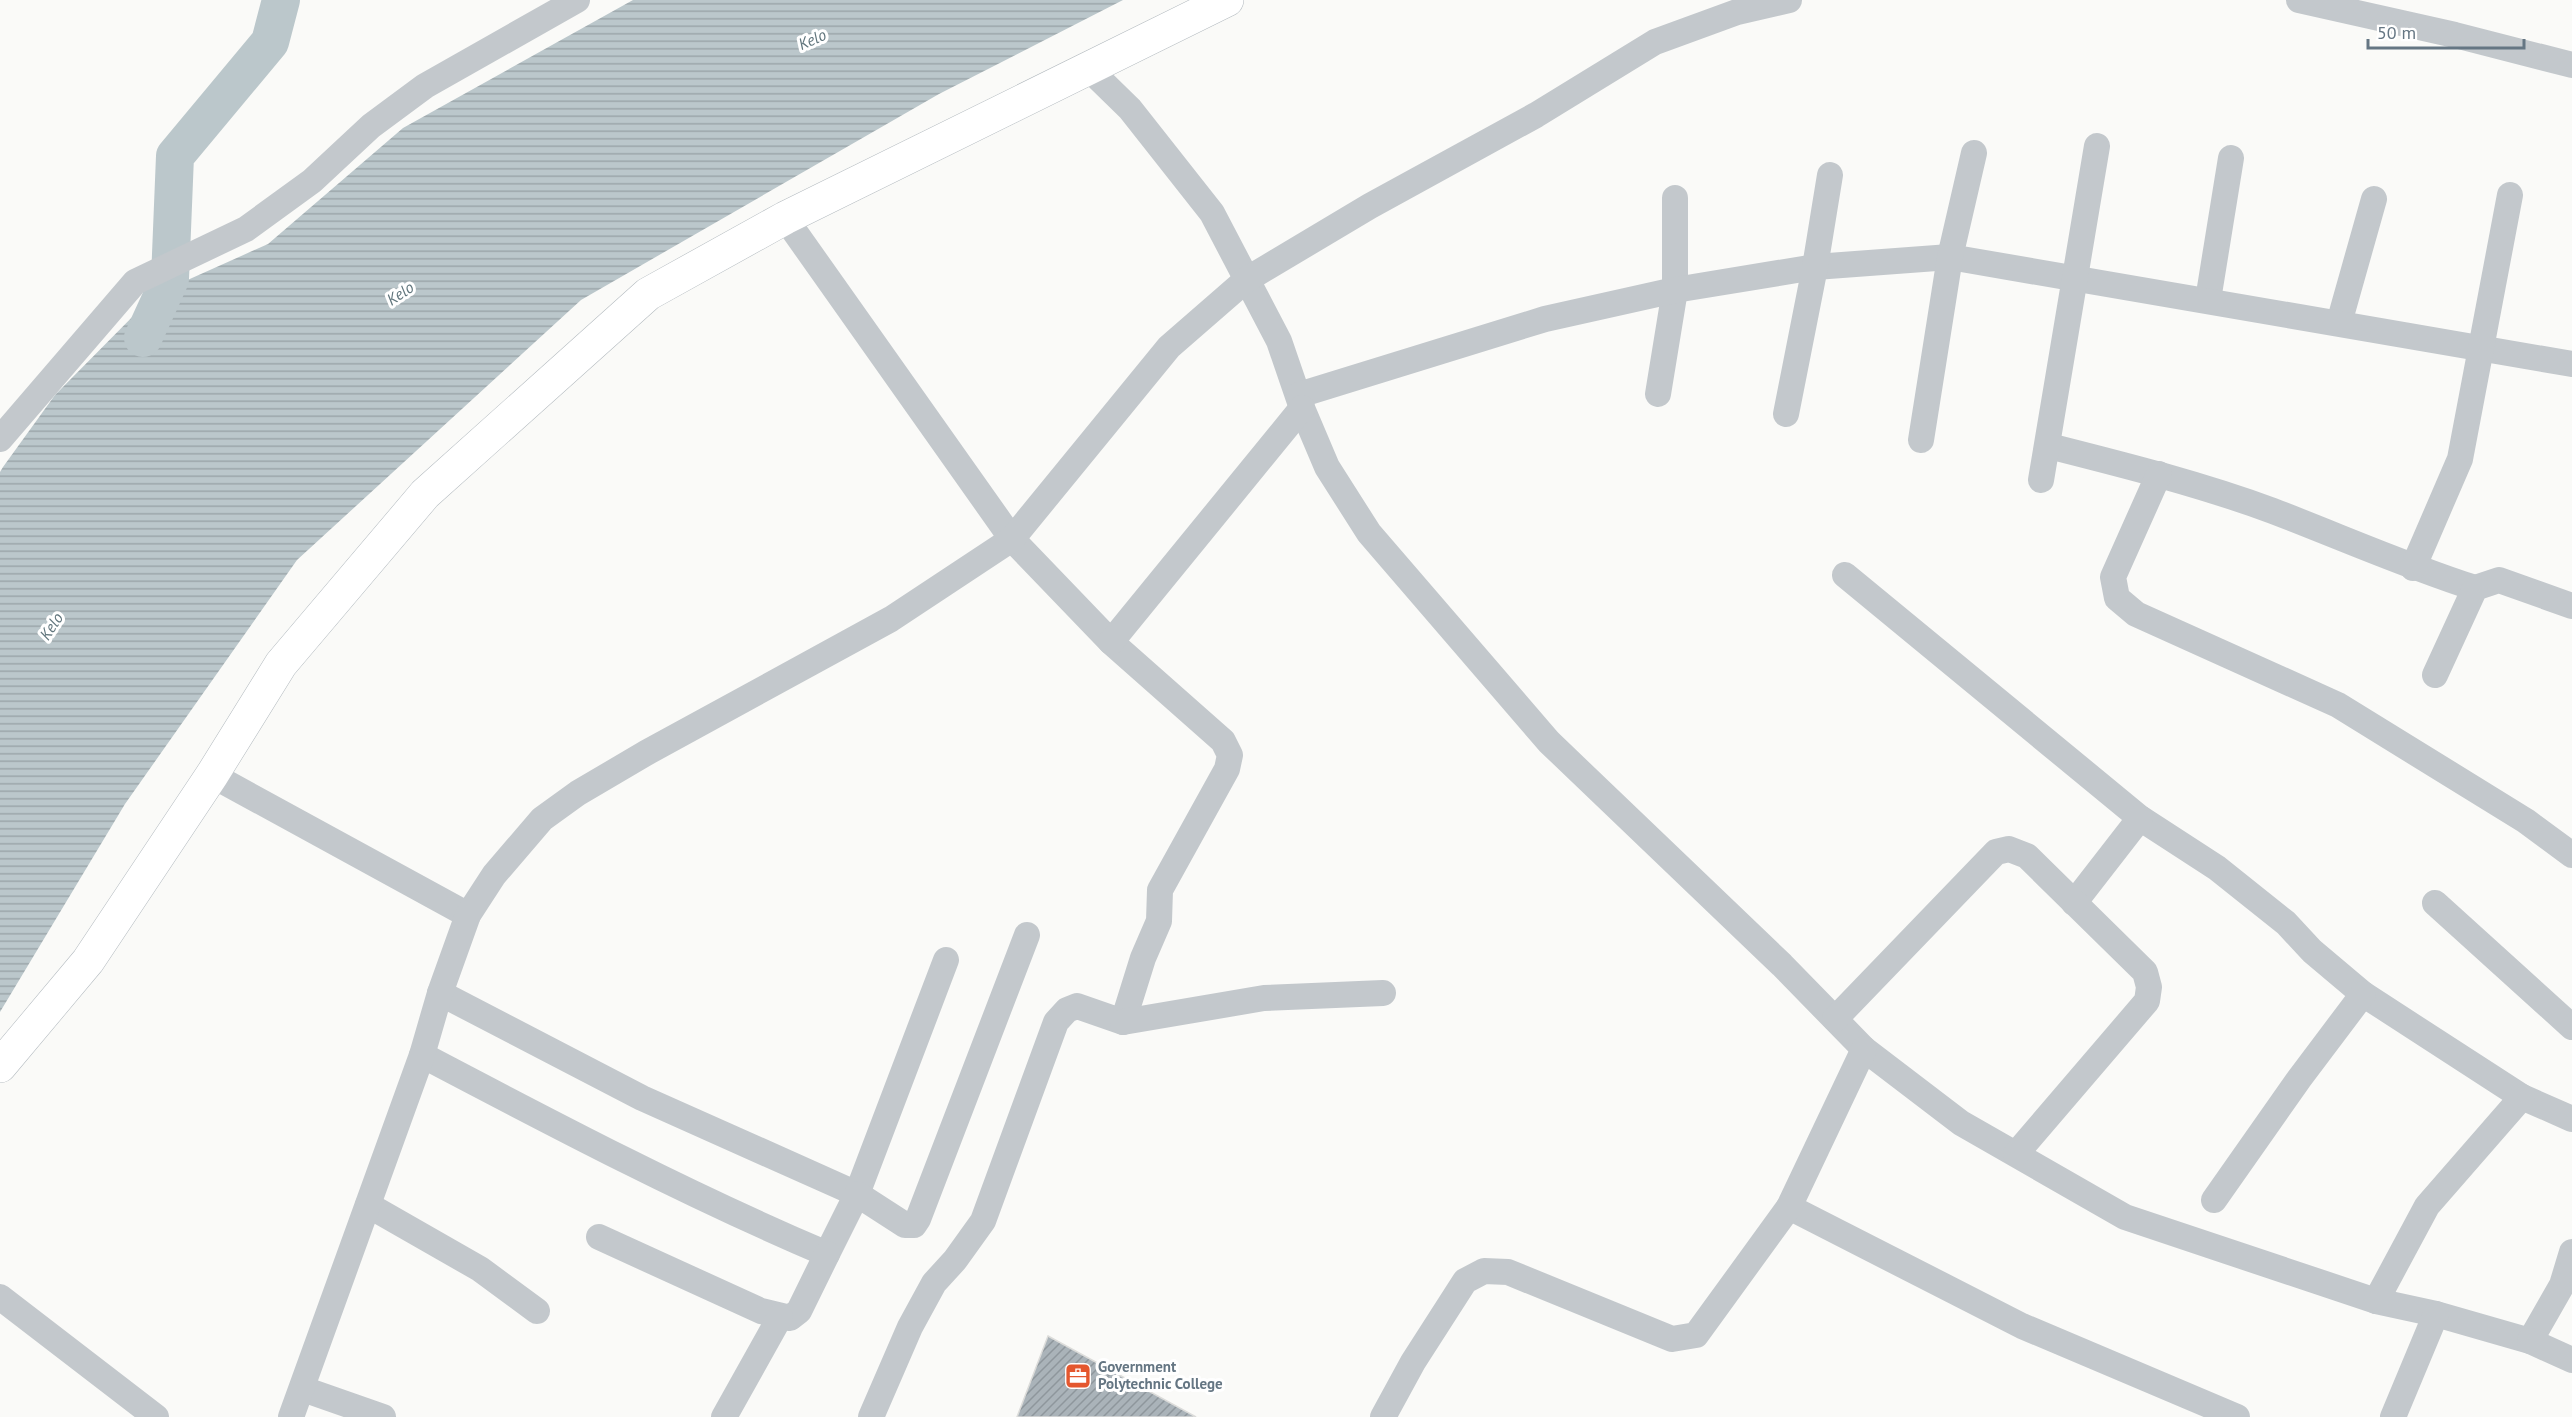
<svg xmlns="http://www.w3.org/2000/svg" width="2572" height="1417" font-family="'PT Sans',sans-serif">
<defs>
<pattern id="water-rules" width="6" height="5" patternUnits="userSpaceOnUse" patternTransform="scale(1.5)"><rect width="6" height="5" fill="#bbc7cb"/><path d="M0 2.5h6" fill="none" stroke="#9ca6aa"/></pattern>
<pattern id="building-hatch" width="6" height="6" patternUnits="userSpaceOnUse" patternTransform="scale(1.5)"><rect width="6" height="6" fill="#aab3b9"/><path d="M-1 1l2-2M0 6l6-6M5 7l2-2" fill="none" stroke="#8e969c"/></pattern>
</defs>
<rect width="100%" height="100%" fill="#fafaf8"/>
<!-- water -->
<path fill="url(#water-rules)" d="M633,0H1123L939,94L581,300L297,560L125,804L0,1012V472L3,467L55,395L154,295L268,244L403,128Z"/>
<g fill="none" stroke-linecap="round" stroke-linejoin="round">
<!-- river -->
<path stroke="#bbc7cb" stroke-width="38" d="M143,338L170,279L175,156L270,42L281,0"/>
</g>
<!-- building -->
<path fill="url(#building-hatch)" stroke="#dcdcda" stroke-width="1.5" d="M1048,1336L1196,1417H1017Z"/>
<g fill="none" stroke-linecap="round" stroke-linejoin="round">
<defs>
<path id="secondary" d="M0,1066L88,961L212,775L281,664L425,494L648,294L785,218L1227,0"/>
</defs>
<!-- secondary casing -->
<use href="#secondary" stroke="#b3babf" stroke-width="34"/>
<!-- street -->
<g stroke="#c3c8cc" stroke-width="26">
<path d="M2299,0L2455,35L2572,65"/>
<path d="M1087,67L1130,109L1212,213L1279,341L1302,408L1327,467L1369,533L1549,742L1782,965L1864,1049L1961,1123L2125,1217L2376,1301L2436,1314L2530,1341L2562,1285L2572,1252"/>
<path d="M785,218L1012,539L1111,642L1223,741L1230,755L1227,769L1160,890L1159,921L1143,958L1123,1022L1077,1006L1067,1010L1056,1022L983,1221L955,1260L934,1283L910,1327L871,1417"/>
<path d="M2208,300L2231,158"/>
<path d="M2339,323L2374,199"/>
<path d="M1658,394L1675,290V198"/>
<path d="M1299,395L1545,319L1675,290L1815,267L1950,257L2572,364"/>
<path d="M1786,414L1815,267L1830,175"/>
<path d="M0,439L135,282L246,229L312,181L371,126L425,86L577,0"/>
<path d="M1921,440L1950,257L1974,153"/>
<path d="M2049,446C2124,465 2200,484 2273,511C2341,537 2406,566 2475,588"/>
<path d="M2159,474L2113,577L2117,598L2136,614L2338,705L2526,821L2572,855"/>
<path d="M2041,480L2097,146"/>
<path d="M2413,568L2460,459L2510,195"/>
<path d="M1845,575L2140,818L2217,868L2286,923L2312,951L2363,994L2522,1097L2572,1119"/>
<path d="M1111,642L1302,408"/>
<path d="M2435,675L2475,588L2499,580L2572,606"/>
<path d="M212,775L468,915"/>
<path d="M2074,903L2140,818"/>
<path d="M2435,903L2572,1027"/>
<path d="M440,993L642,1098L857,1194L946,960"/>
<path d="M1835,1019L1996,852L2009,849L2027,856L2145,972L2149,987L2147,1001L2016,1154"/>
<path d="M1123,1022L1264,998L1383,993"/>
<path d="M422,1055C555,1125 688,1195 827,1254L857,1194L905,1225H914L918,1219L1027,935"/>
<path d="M2214,1200L2299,1079L2363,994"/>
<path d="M368,1205L480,1269L537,1311"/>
<path d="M1789,1207L2022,1326L2237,1417"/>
<path d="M599,1237L761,1311L790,1318L799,1311L827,1254"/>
<path d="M0,1297L156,1417"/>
<path d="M2376,1301L2427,1206L2522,1097"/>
<path d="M2530,1341L2572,1360"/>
<path d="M303,1389L383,1417"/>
<path d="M291,1417L422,1055L440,993L468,915L494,875L542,819L578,793L646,753L891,619L1012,539L1169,347L1246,280L1370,206L1536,115L1655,42L1737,12L1789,0"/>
<path d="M724,1417L780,1317"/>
<path d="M1383,1417L1413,1362L1465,1281L1484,1271L1508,1272L1672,1339L1696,1335L1789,1207L1864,1049"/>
<path d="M2393,1417L2436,1314"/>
</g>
<!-- secondary -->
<use href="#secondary" stroke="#fff" stroke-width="33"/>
</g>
<!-- icons -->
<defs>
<symbol id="office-square" viewBox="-11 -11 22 22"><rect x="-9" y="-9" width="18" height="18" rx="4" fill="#e4572e" stroke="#fff"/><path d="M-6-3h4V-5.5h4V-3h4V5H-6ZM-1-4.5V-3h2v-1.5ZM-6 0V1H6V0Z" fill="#fff"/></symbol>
</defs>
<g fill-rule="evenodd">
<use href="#office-square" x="1063" y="1361" width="30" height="30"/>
</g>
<g text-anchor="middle" stroke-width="6" stroke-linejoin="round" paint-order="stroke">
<!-- poi labels -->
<g font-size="15" font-weight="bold" fill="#657683" stroke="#fff" text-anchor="start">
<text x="1098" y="1372">Government<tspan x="1098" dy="17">Polytechnic College</tspan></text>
</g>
<!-- water labels -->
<g font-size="16" font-style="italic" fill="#60757c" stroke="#fff">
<text transform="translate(812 39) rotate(-24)" y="6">Kelo</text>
<text transform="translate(400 293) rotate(-34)" y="6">Kelo</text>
<text transform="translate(51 626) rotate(-57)" y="6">Kelo</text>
</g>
</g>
<!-- scale -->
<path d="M2368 39v9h156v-9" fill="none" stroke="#657683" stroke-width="3"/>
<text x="2377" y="39" font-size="18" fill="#657683" stroke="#ffffff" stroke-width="4.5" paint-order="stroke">50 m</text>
</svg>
